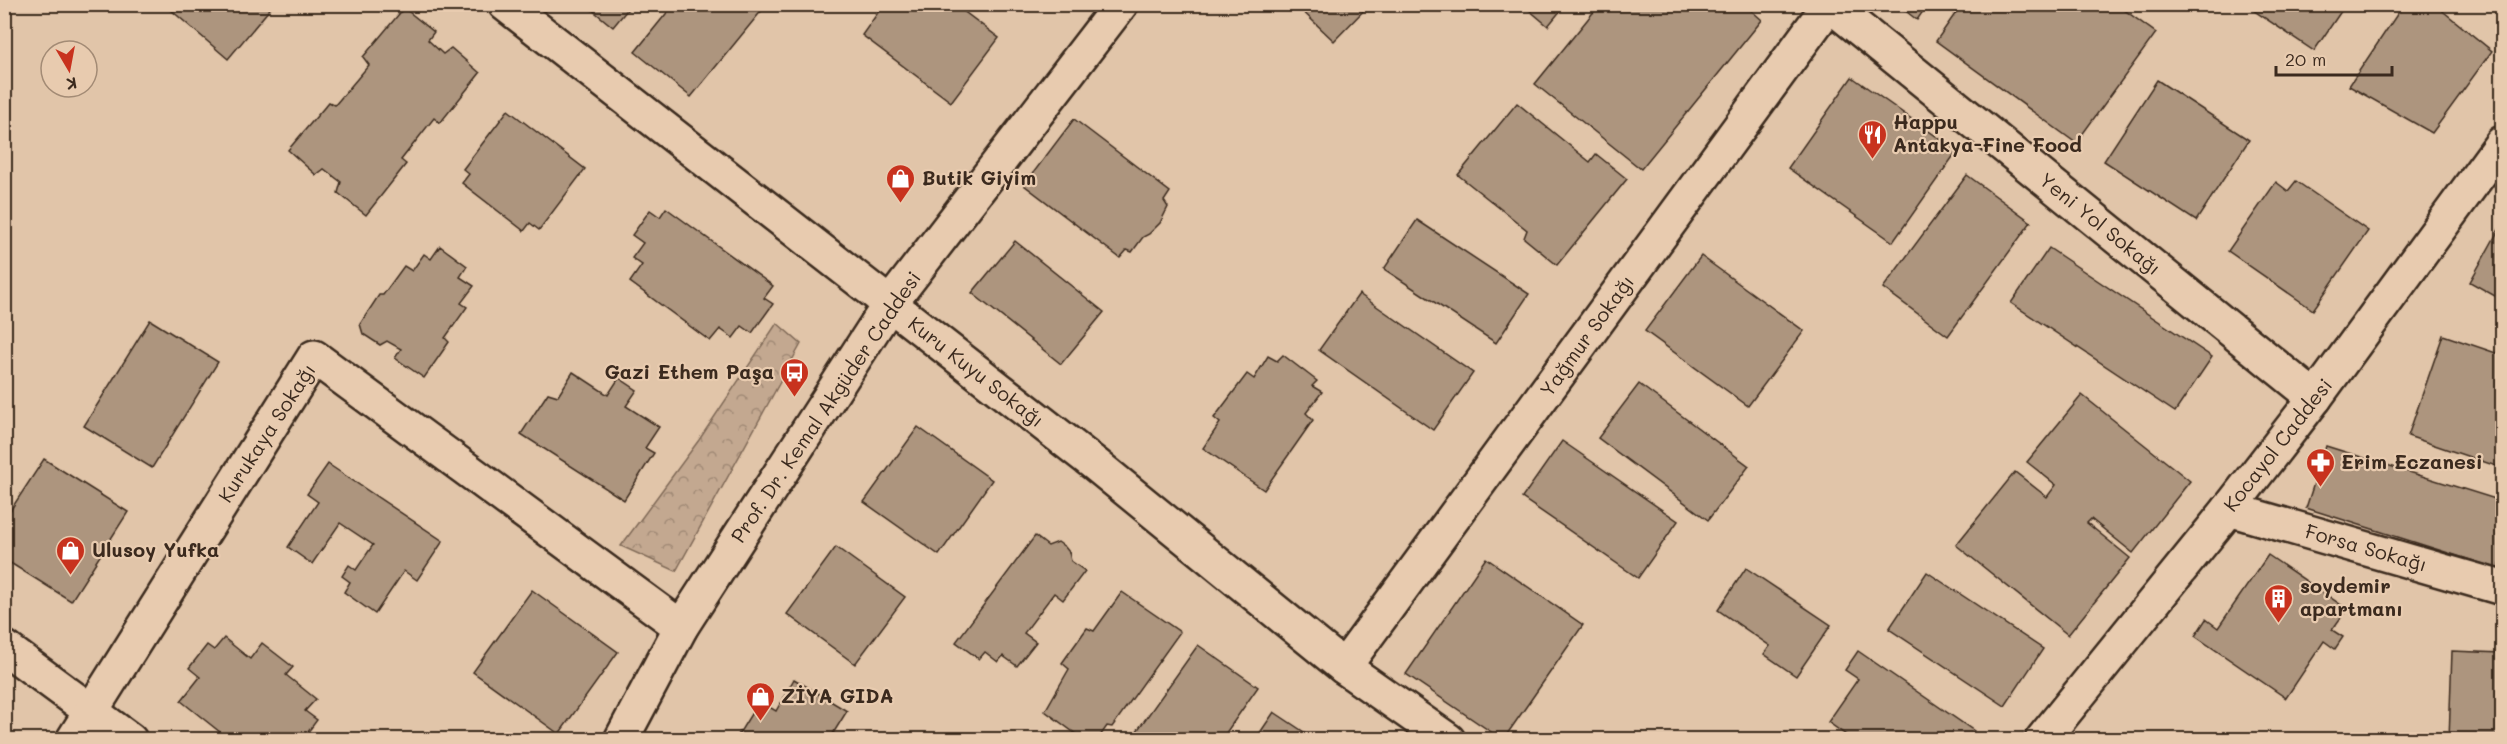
<svg xmlns="http://www.w3.org/2000/svg" width="2507" height="744" font-family="Mali,sans-serif">
<defs>
<pattern id="park-crowns" width="20" height="18" patternUnits="userSpaceOnUse" patternTransform="scale(1.5)"><rect width="20" height="18" fill="#c3a890"/><path d="M2 6a3 3 0 1 1 6 0M12 15a3 3 0 1 1 6 0" fill="none" stroke="#a08975"/></pattern>
</defs>
<rect width="100%" height="100%" fill="#e1c5a9"/>
<filter id="ink" filterUnits="userSpaceOnUse"><feTurbulence type="fractalNoise" baseFrequency=".0167" numOctaves="2"/><feDisplacementMap in="SourceGraphic" scale="12" xChannelSelector="R" yChannelSelector="G"/><feConvolveMatrix kernelMatrix="1 2 1 2 8 2 1 2 1" color-interpolation-filters="sRGB"/></filter>
<g filter="url(#ink)">
<!-- park -->
<path fill="url(#park-crowns)" stroke="#7f6957" stroke-width="1.5" d="M777,323L801,344L676,571L621,546L699,440Z"/>
<!-- building -->
<g fill="#ad957e" stroke="#3b2a1e" stroke-width="1.5">
<path d="M164,4H274L228,59Z"/>
<path d="M585,4H632L613,27Z"/>
<path d="M674,4H767L691,97L635,52Z"/>
<path d="M884,4H954L999,38L951,102L862,35Z"/>
<path d="M1295,4H1370L1334,41Z"/>
<path d="M1522,4H1566L1548,26Z"/>
<path d="M1600,4H1744L1762,20L1641,169L1535,84Z"/>
<path d="M1897,4H1928L1917,20Z"/>
<path d="M1962,4H2116L2156,33L2076,143L1936,41Z"/>
<path d="M2244,4H2346L2314,51Z"/>
<path d="M2404,4H2434L2492,51L2432,133L2349,86Z"/>
<path d="M404,8L434,32L428,40L443,54L451,48L480,73L440,123L434,118L401,160L406,164L366,215L338,193L341,182L324,169L316,175L288,150L329,102L335,105L369,65L363,57Z"/>
<path d="M1852,77L1957,151L1893,242L1788,168Z"/>
<path d="M2157,80L2249,140L2196,221L2104,161Z"/>
<path d="M1517,103L1590,162L1596,154L1627,179L1557,265L1524,238L1527,230L1458,175Z"/>
<path d="M508,110L585,169L539,230L530,223L524,231L462,183L469,174L463,169Z"/>
<path d="M1074,119L1170,192L1164,201L1168,207L1160,223L1149,234L1143,237L1132,252L1127,250L1120,258L1024,185Z"/>
<path d="M1967,175L2031,222L1948,336L1883,288Z"/>
<path d="M2296,181L2368,231L2313,310L2228,251L2276,182L2288,191Z"/>
<path d="M666,208L773,286L764,298L773,304L752,333L742,326L733,338L720,329L710,341L630,282L642,265L632,258L643,243L632,235L650,210L660,217Z"/>
<path d="M1417,220L1529,294L1496,343L1384,269Z"/>
<path d="M2502,224V300L2470,282Z"/>
<path d="M1015,241L1104,312L1061,364L972,293Z"/>
<path d="M440,246L467,266L460,277L474,286L461,303L467,307L445,338L449,342L424,378L395,358L401,349L387,341L380,345L363,334L360,324L379,295H383L404,266L412,271L424,254L431,259Z"/>
<path d="M2049,248L2212,357L2175,412L2011,303Z"/>
<path d="M1701,256L1804,331L1748,406L1645,331Z"/>
<path d="M1359,294L1473,373L1433,430L1319,350Z"/>
<path d="M150,320L218,362L152,468L84,426Z"/>
<path d="M2443,335L2502,355V468L2408,436Z"/>
<path d="M1283,355L1317,381L1312,386L1322,392L1306,413L1313,420L1264,490L1203,448L1220,423L1214,418L1247,374L1254,379L1268,356L1277,361Z"/>
<path d="M573,372L608,395L619,378L637,390L626,406L659,427L645,448L654,453L624,500L521,434L548,393L558,396Z"/>
<path d="M1639,384L1749,466L1708,520L1598,438Z"/>
<path d="M2082,395L2190,481L2133,553L2091,519L2087,523L2130,558L2068,635L1956,545L2015,472L2047,497L2056,485L2027,462Z"/>
<path d="M918,427L992,480L939,555L864,502Z"/>
<path d="M1562,441L1678,521L1638,578L1522,498Z"/>
<path d="M2326,446L2502,501V558L2499,569L2306,508Z"/>
<path d="M44,459L128,512L71,601L4,559V520Z"/>
<path d="M328,464L443,541L417,580L404,571L375,614L344,592L350,582L342,576L349,565L356,570L373,545L340,523L312,564L288,547L318,502L307,494Z"/>
<path d="M1035,536L1048,546L1058,542L1065,547L1069,552L1071,561L1085,571L1063,600L1054,593L1024,633L1036,642L1017,666L1003,656L998,662L985,652L979,659L956,642Z"/>
<path d="M836,547L905,597L855,664L787,614Z"/>
<path d="M2268,555L2347,609L2332,630L2343,637L2335,649L2324,641L2286,698L2195,636L2206,619L2218,628Z"/>
<path d="M1486,558L1583,625L1503,740L1406,674Z"/>
<path d="M1746,568L1831,625L1796,676L1764,654L1770,646L1718,610Z"/>
<path d="M1927,572L2043,649L2005,706L1889,629Z"/>
<path d="M532,590L618,652L559,734L473,672Z"/>
<path d="M1122,592L1180,632L1112,727L1107,726L1098,739L1093,736L1091,740H1084L1045,711L1069,669L1062,663L1087,628L1094,631Z"/>
<path d="M224,638L250,659L262,643L293,667L286,675L316,699L305,711L317,720L302,740H230L181,701L200,677L189,668L207,645L214,650Z"/>
<path d="M1198,645L1258,687L1221,740H1140L1134,735Z"/>
<path d="M1858,651L1974,731L1968,740H1853L1828,722L1858,679L1845,670Z"/>
<path d="M2452,651L2502,653V740H2449Z"/>
<path d="M794,679L847,711L829,740H735L759,701L776,711Z"/>
<path d="M1274,712L1316,740H1255Z"/>
</g>
<g fill="none" stroke-linecap="round" stroke-linejoin="round">
<defs>
<g id="minor">
<path d="M505,4L1095,464L1344,667L1448,740"/>
<path d="M1829,4L2315,398"/>
<path d="M2229,509L2502,588"/>
<path d="M4,647L130,740"/>
<path d="M1344,667L1829,5"/>
<path d="M73,740L314,357L681,627"/>
</g>
<g id="tertiary">
<path d="M621,740L681,627L889,305L1121,4"/>
<path d="M2042,740L2229,509L2315,398L2502,143"/>
</g>
</defs>
<!-- minor casing -->
<use href="#minor" stroke="#3b2a1e" stroke-width="38"/>
<!-- tertiary casing -->
<use href="#tertiary" stroke="#3b2a1e" stroke-width="38"/>
<!-- minor -->
<use href="#minor" stroke="#e8cbaf" stroke-width="33"/>
<!-- tertiary -->
<use href="#tertiary" stroke="#e8cbaf" stroke-width="33"/>
</g>
</g>
<!-- icons -->
<defs>
<symbol id="restaurant-pin" viewBox="-11 -11 22 30"><path d="M0 17L-7.5 6A9.5 9.5 0 1 1 7.5 6Z" fill="#c8321e" stroke="#e8cbaf"/><path d="M-5-6h1v4h1v-4h1v4h1v-4h1v5L-1.5 .5V6h-2V.5L-5-1ZM5-6V6H3V1.5H1.5Q1.5-4 5-6Z" fill="#fff"/></symbol>
<symbol id="shop-pin" viewBox="-11 -11 22 30"><path d="M0 17L-7.5 6A9.5 9.5 0 1 1 7.5 6Z" fill="#c8321e" stroke="#e8cbaf"/><path d="M-5-2.5h2.3a2.7 3.5 0 0 1 5.4 0H5L5.5 6h-11ZM-1.5-2.5h3a1.5 2.3 0 0 0-3 0Z" fill="#fff"/></symbol>
<symbol id="bus-pin" viewBox="-11 -11 22 30"><path d="M0 17L-7.5 6A9.5 9.5 0 1 1 7.5 6Z" fill="#c8321e" stroke="#e8cbaf"/><path d="M-5-6H5V4H4V6H2V4H-2V6H-4V4H-5ZM-3.5-4V0h7V-4ZM-3.5 1.2v1.5H-2V1.2ZM2 1.2v1.5H3.5V1.2Z" fill="#fff"/></symbol>
<symbol id="pharmacy-pin" viewBox="-11 -11 22 30"><path d="M0 17L-7.5 6A9.5 9.5 0 1 1 7.5 6Z" fill="#c8321e" stroke="#e8cbaf"/><path d="M-2-6h4v4h4v4h-4v4h-4v-4h-4v-4h4Z" fill="#fff"/></symbol>
<symbol id="building-pin" viewBox="-11 -11 22 30"><path d="M0 17L-7.5 6A9.5 9.5 0 1 1 7.5 6Z" fill="#c8321e" stroke="#e8cbaf"/><path d="M-4-6H4V6H1V3H-1V6H-4ZM-2.5-4.3h1.7v1.8h-1.7ZM.8-4.3h1.7v1.8H.8ZM-2.5-1h1.7V.8h-1.7ZM.8-1h1.7V.8H.8Z" fill="#fff"/></symbol>
</defs>
<g fill-rule="evenodd">
<use href="#restaurant-pin" x="1856" y="118" width="33" height="45"/>
<use href="#shop-pin" x="884" y="162" width="33" height="45"/>
<use href="#bus-pin" x="778" y="356" width="33" height="45"/>
<use href="#pharmacy-pin" x="2304" y="446" width="33" height="45"/>
<use href="#shop-pin" x="54" y="534" width="33" height="45"/>
<use href="#building-pin" x="2262" y="582" width="33" height="45"/>
<use href="#shop-pin" x="744" y="680" width="33" height="45"/>
</g>
<g text-anchor="middle" stroke-width="4.5" stroke-linejoin="round" paint-order="stroke">
<!-- poi labels -->
<g font-size="20" font-weight="bold" fill="#3b2a1e" stroke="#e8cbaf" text-anchor="start">
<text x="1893" y="129">Happu<tspan x="1893" dy="23">Antakya-Fine Food</tspan></text>
<text x="922" y="185">Butik Giyim</text>
<text x="774" y="379" text-anchor="end">Gazi Ethem Paşa</text>
<text x="2341" y="469">Erim Eczanesi</text>
<text x="92" y="557">Ulusoy Yufka</text>
<text x="2300" y="593">soydemir<tspan x="2300" dy="23">apartmanı</tspan></text>
<text x="781" y="703">ZİYA GIDA</text>
</g>
<!-- street labels -->
<g font-size="20" fill="#3b2a1e" stroke="#e8cbaf">
<text transform="translate(2100 224) rotate(39)" y="7">Yeni Yol Sokağı</text>
<text transform="translate(1587 336) rotate(-54)" y="7">Yağmur Sokağı</text>
<text transform="translate(976 372) rotate(38)" y="7">Kuru Kuyu Sokağı</text>
<text transform="translate(826 407) rotate(-56)" y="7">Prof. Dr. Kemal Akgüder Caddesi</text>
<text transform="translate(267 433) rotate(-57)" y="7">Kurukaya Sokağı</text>
<text transform="translate(2278 445) rotate(-52)" y="7">Kocayol Caddesi</text>
<text transform="translate(2366 548) rotate(16)" y="7">Forsa Sokağı</text>
</g>
</g>
<!-- margin -->
<rect width="2507" height="744" fill="none" stroke="#e8cbaf" stroke-width="24"/>
<rect x="12" y="12" width="2483" height="720" fill="none" stroke="#3b2a1e" stroke-width="2" filter="url(#ink)"/>
<!-- north arrow -->
<g transform="translate(69 69) rotate(170)"><circle r="28" fill="#e8cbaf" stroke="#a38b75" stroke-width="1.5"/>
<path d="M0-4.5L10 22L0 15L-10 22Z" fill="#c8321e"/>
<text y="-9" font-size="16" font-weight="bold" text-anchor="middle" fill="#3b2a1e">K</text>
</g>
<!-- scale -->
<path d="M2276 66v9h116v-9" fill="none" stroke="#3b2a1e" stroke-width="3"/>
<text x="2285" y="66" font-size="18" fill="#3b2a1e" stroke="#e8cbaf" stroke-width="4.5" paint-order="stroke">20 m</text>
</svg>
